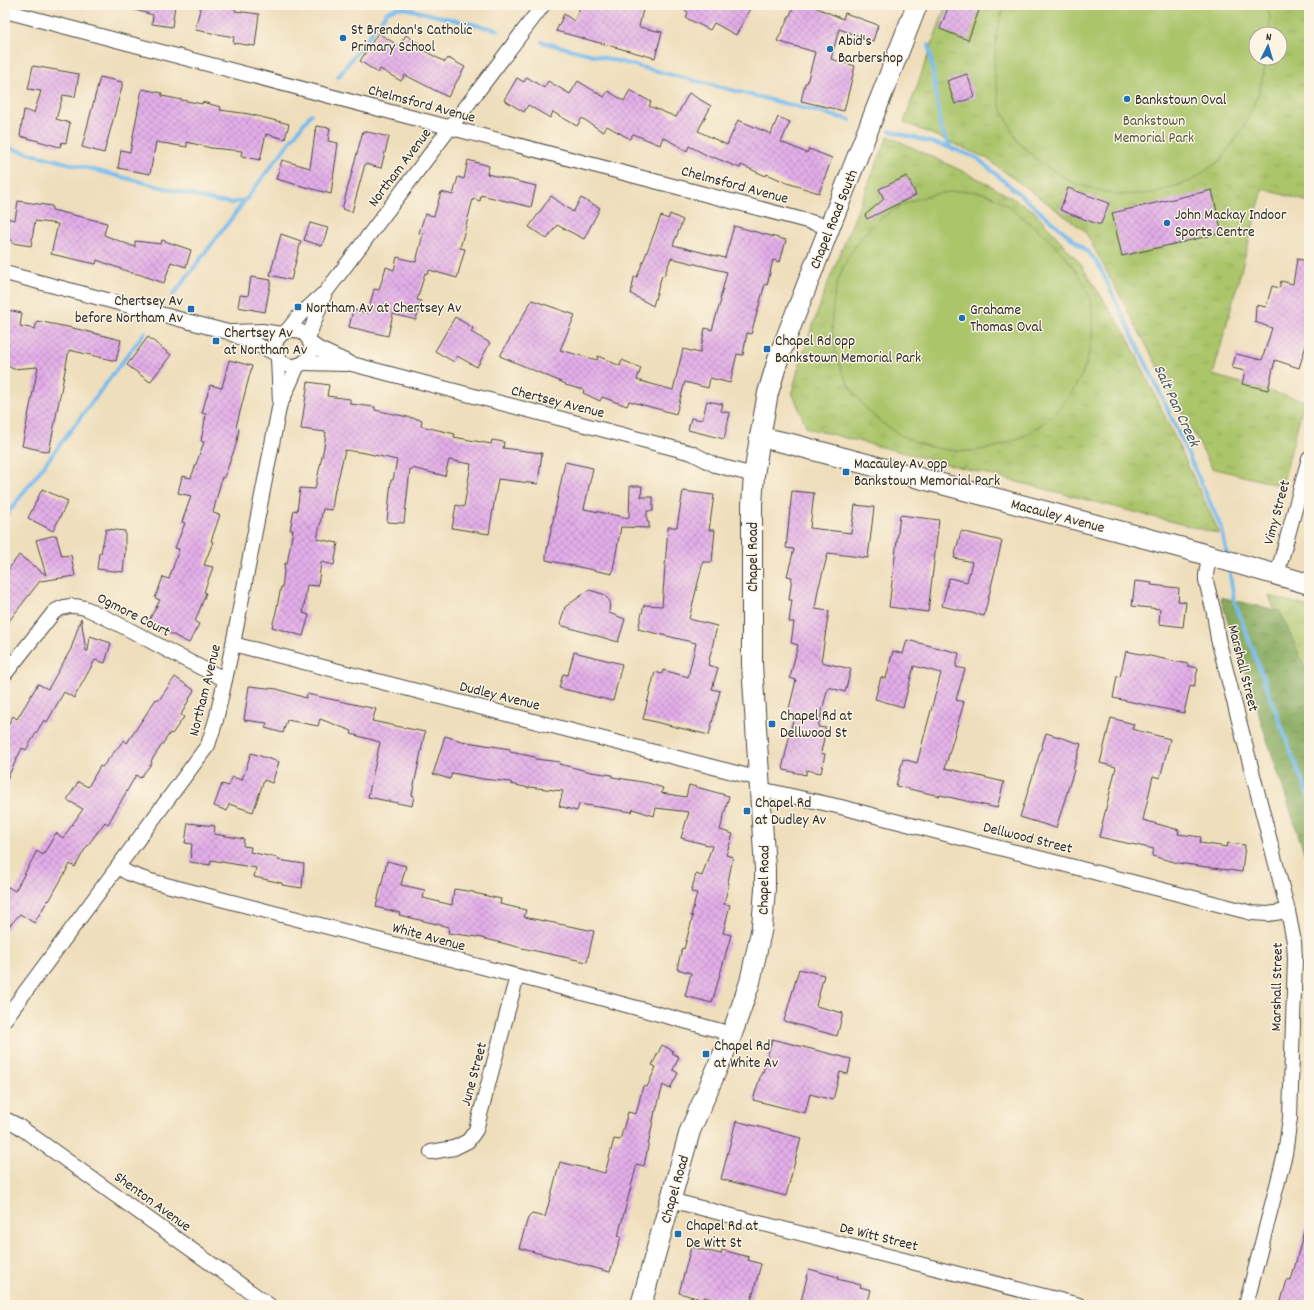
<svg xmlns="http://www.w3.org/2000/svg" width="1314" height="1310" font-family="Dekko,sans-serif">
<defs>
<pattern id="grass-tufts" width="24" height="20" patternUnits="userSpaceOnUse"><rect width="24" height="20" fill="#aac56b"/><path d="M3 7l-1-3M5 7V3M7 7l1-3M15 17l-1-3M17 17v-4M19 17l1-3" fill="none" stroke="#92a95d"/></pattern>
<pattern id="forest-crowns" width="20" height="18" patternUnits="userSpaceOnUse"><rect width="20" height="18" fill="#87aa5f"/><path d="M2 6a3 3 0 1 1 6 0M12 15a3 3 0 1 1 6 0" fill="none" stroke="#6f8b4f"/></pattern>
<pattern id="building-cross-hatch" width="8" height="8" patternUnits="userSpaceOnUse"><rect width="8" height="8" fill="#e3aee9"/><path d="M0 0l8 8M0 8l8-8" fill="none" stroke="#b88ebd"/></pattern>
</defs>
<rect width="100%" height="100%" fill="#fcf5e5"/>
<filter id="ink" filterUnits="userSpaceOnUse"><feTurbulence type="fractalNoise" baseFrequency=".025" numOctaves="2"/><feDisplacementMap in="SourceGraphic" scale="8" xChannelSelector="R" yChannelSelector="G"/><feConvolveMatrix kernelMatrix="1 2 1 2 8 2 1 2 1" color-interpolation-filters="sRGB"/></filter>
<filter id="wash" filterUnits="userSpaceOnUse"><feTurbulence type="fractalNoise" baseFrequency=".012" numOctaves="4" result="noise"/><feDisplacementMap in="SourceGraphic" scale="16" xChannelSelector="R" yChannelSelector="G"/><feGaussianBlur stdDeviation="0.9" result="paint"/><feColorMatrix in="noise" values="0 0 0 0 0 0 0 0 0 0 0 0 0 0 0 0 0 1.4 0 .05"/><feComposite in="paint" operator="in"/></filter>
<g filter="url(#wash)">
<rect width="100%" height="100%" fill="#efdebc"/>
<!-- grass -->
<g fill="url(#grass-tufts)" stroke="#6a784b" fill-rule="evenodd">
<path d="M946,5H1309V202L1263,189L1213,375L1304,401L1282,486L1212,468L1085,231L986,158L904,122ZM1256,34H1280V58H1256Z"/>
<path d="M888,136L981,180L1034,211L1079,262L1128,338L1220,534L807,428L792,392L801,359L826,288Z"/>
<path d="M1269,596L1309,607V693Z"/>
</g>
<!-- forest -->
<path fill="url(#forest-crowns)" stroke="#596a45" d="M1220,597L1280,611L1309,677V867Z"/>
<!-- garden -->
<g fill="#aac56b" stroke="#6a784b">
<path d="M1005,5H1267L1270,17L1269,34H1256V58H1267L1259,92L1243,128L1221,160L1191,181L1155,193L1116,195L1076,184L1043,165L1018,142L1000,106L994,69L997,30Z"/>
<path d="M959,191C967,191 975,191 983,193C999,197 1014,211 1027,221C1053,241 1077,265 1089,296C1094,311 1093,328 1091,344C1081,403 1028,448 969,451C937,452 906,442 881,422C818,372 815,276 877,222C900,202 929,193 959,191Z"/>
</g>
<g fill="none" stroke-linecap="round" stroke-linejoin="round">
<!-- stream -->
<g stroke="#77bbed" stroke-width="4">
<path d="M542,42L850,120"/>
<path d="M929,45L941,130L951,148"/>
<path d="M338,77L387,12L397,8H403L498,30"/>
<path d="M890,131L951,148L977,158L1089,253L1096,261L1102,272L1161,395L1222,529L1227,555"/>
<path d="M5,147L215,201L232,203L245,200"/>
<path d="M173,295L311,114"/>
<path d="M5,517L145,332"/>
<path d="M1229,568L1234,600L1291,752L1309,797"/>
</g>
</g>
<g id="blocks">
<!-- building -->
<g fill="url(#building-cross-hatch)">
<path d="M128,5H175L172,27L152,24L153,15L128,8Z"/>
<path d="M201,5L218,8L219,5H236L235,11L259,14L255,46L233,43L234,37L195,30Z"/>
<path d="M581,5H644L639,27L662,32L655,58L556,31L564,14L574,21Z"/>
<path d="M675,5H752L736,35L714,23L710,30L686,18L688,12Z"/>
<path d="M795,5H810L843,19L845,13L878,25L873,41L839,29L831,59L855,66L844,111L801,101L805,83H807L815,52L777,41Z"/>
<path d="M949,5H981L968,40L940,29Z"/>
<path d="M378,33L399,46L406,35L423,46L421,49L445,62L448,58L465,67L448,97L405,75L401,81L380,69L378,73L360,61Z"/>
<path d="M33,66L79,74L75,97L63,95L56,119L70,123L66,143L62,142L60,147L20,136L24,110L34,113L41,91L28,89Z"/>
<path d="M967,74L975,97L955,104L947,81Z"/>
<path d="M100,77L122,82V87L104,153L82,147Z"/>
<path d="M527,77L544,88L548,81L570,94L578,81L604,97L608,91L624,101L630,90L651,102L649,106L676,117L689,93L711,106L698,131L727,145L738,120L771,134L778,117L790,122L781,142L807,153L809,149L832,158L819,193L787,183L767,174L766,176L741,165L740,168L713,157L712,158L689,146L687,151L663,137L660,145L633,134L630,139L607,126L603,132L582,118L577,126L553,112L550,118L528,105L524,112L504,100L517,78L524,82Z"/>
<path d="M142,89L162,93V96L202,104V102L221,107L220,110L249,114L289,124L285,139L266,134L260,160L241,156L242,151L211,148L187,142V147L156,142L150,174L118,168L121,150L130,152Z"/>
<path d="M316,126L330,128L328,141L338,143L331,194L276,179L282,160L310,168Z"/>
<path d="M363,131L389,137L381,168L365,164L352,212L342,209Z"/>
<path d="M468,160L489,166L487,174L536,186L531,207L481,195L480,201L473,199L460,248L465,249L457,278L429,270L428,274L425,273L417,300L421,301L416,320L393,314L388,336L349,327L353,310L368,313L374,289L379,290L386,267L394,270L397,257L416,262L423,234L419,233L425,214L434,216L441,192L453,195L458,177L464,179Z"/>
<path d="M907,176L916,195L867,219L865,215L884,199L879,189Z"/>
<path d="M1068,188L1109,203L1101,224H1097L1060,210Z"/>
<path d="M1212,190L1222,233L1122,256L1112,213Z"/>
<path d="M551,196L573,212L581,198L600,208L584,239L557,225L547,239L529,227Z"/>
<path d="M18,201L52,206V210L107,223L104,235L135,247V241L161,244L162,240L191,250L186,267L171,262L164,283L138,274L132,273L97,260L96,264L51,254L58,224L35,221L31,246L12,243V240L5,239V218L15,220Z"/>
<path d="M670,214L683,220L673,245L725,258L734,226L786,240L780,262L773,260L767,285L765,284L751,334L747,333L743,355L737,354L730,383L710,378L708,388L685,382L676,414L629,401L627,406L602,397L600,401L583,393L584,390L565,385L566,384L500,356L532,300L575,315L560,350L597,360L598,356L620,366L622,360L641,368L637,380L673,390L683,349L700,353L705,328L712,330L721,300L720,299L727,272L671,258L664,276L662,275L653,306L631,294L634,277H637L661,216L668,219Z"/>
<path d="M310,223L328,228L322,246L304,240Z"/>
<path d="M281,234L301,241L291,280L270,275Z"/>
<path d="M1297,259L1309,261V336L1299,368L1275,360L1268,390L1242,384L1245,371L1232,368L1236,354L1262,360L1272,328L1255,322L1256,305L1266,307L1272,286L1279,288L1281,281L1293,284Z"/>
<path d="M251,277L271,280L265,312L238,307L240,295L248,296Z"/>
<path d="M7,310L22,313L20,326L35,329L37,321L73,328L121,340L116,361L69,350L49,452L22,446L38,367L13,369L5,364V316Z"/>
<path d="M455,317L473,328L471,332L490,343L477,367L457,356L454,362L435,351Z"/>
<path d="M148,337L171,355L150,382L127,365Z"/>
<path d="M229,360L252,366L236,427L239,428L237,442L224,478L222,477L213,513L220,515L211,541L213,542L204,565L213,567L204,592L206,593L195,622L199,624L189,643L148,622L160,600L155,598L163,577L169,579L179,549L175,548L185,523L182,522L191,496L178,493L182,476L191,478L204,442L201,441L206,414L202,413L210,385L222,388Z"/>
<path d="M308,382L329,385L327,396L350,399V404L375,407V410L422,420L421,426L455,434L454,437L491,444L492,440L504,442L503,448L542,453L538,484L498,479L489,534L452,528L456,505L464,507L471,464L449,460L445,476L412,468V469H410L404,523L387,522L391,480H393L397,460L365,453L345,450L336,488H335L332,510L323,509L317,539L338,543L334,565L321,562L318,586L307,585L303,613L309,615L303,636L272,627L276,612L281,587L282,588L285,563L287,564L293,530H290L294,510L297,511L300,488L315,489L324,447L326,432L301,429Z"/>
<path d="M707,401L723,404L721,411L730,413L724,439L688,430L691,418L702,420Z"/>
<path d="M565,462L593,468L584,509L629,518L630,486H642L641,497H653V511H647V522H649V528L621,527L612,574L546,560V555Z"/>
<path d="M42,489L68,501L53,531L28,518Z"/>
<path d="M683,491L714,495L709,530H715L712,562H703L689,619L717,626L708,665L718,668L712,689L720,691L709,735L643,719L655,672L662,674L663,670L688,677L696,643L638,629L644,605L662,606L668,527H677Z"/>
<path d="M792,491L814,493L810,528L851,533L855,505L874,507L868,558L828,553L818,590L815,609L829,611L821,662L851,669L845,692L828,687L818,727L826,728L821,753L825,754L821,773L806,770V775L784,770L783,765L794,715L788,713L796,680L790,678L798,645L791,643L794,622H789L792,600H789L792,577L787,576L794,549L786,548Z"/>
<path d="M900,515L939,520L928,612L889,607Z"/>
<path d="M106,529L125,531V552L123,572L97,569L99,553H101Z"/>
<path d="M961,531L1002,541L984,616L942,606L949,578L967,582L972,562L954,558Z"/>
<path d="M56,535L62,556L71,555L75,576L40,581L5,626V574L19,555L46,575L36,540Z"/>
<path d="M1135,581L1152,583L1151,585L1179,588L1178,601L1186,602L1183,627L1159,624L1160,609L1132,606Z"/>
<path d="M589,590L603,594L610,601L609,613L625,619L618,642L560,625L565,607Z"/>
<path d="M81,618L86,651H88L90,636L111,643L105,663L95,660L74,698L64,692L47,722L44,720L26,750L22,748L5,783V730L13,716L17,719L38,684L48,689L71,649Z"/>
<path d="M907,640L959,653L956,667L965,669L956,700L964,702L945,768L1004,782L997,808L940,795V796L896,786L903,759L917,763L941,673L914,666L903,707L875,699L881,677L886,679L893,651L903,654Z"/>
<path d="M1126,651L1188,664V666L1198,668L1194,687L1190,686L1184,713L1113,698L1117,676L1120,677Z"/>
<path d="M574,652L622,664L613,701L559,688L563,674L568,675Z"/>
<path d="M175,677L194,690L181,715L184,717L172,734L170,733L151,761L152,763L140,778L136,775L108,824L105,822L85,849L75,867L70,864L49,901L48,900L34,923L20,914L5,931V885L15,891L37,851L43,855L56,833L63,838L83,809L67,800L78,782L88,787L100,766L102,767L124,740L127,743L156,699L159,700Z"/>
<path d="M249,686L277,689L306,698L307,694L376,709L372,721L425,732L412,795L414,796L412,806L368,797L380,742L351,734L352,731L320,719L318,726L287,720L283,733L265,728L267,723L244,720Z"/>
<path d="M1111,718L1134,724L1132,729L1170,739L1160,778L1153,776L1143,820L1179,830L1178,834L1201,837L1200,843L1227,847L1228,843L1245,845L1242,872L1178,863L1152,856L1154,849L1099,837L1116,767L1100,763Z"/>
<path d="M1046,733L1081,744L1073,770H1074L1056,828L1020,817Z"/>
<path d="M445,736L461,741L510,749V752L535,757V759L560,762L559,764L591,772L612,775V777L648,783L663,788L661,793L686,797L689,785L729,796L720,830L733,834L726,855L733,857L728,882L729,883L724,904L730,905L723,933L731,935L712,1003L685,996L691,973L677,969L682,948L684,949L693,916H691L697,893L691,892L696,874L702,876L712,846L681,838L689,812L656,808L654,816L633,809L632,812L579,804L577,811L559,806L563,791L529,787V788L511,784V782L483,779L452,773L450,779L433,774Z"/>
<path d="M251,753L279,762L272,783L264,780L253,812L229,804L227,811L214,806L222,784L229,786L232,777L242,780Z"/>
<path d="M188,823L215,826L214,834L244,839L243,846L251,847L250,852L278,858V860L304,864L302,888L282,885V883L254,877L256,868L211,860L210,865L190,862L192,844L185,843Z"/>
<path d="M387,861L406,866L401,885L425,890L423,898L452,905L454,889L474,892V893L501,899L500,904L526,910L524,917L594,931L587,962L522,948L478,937L448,933L449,927L399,915L400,913L376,907Z"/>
<path d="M799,969L824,975L816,1006L843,1013L837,1036L784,1021Z"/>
<path d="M772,1039L851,1059L848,1074L840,1072L833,1100L810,1094L805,1113L753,1100L762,1071L763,1072Z"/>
<path d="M662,1045L673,1051L672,1053L679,1057L673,1070L678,1073L670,1089L663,1085L656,1111H655L644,1166L637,1164L618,1236L621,1237L610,1272L519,1248L528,1218L532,1214L545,1217L560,1162L605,1173L614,1139L620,1140L628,1112L636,1114L643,1086L647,1087L656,1067L652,1065Z"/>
<path d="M736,1121L801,1138L786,1196L721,1179Z"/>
<path d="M1305,1227L1309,1228V1297L1306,1305H1293L1281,1301L1287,1280L1291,1281Z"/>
<path d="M691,1247L721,1254L722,1250L749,1257L748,1260L761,1264L750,1305H734L704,1297V1300L679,1293Z"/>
<path d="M809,1269L838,1277L837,1279L861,1285L860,1287L871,1290L867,1305H800Z"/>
</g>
</g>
</g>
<g filter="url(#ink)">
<use href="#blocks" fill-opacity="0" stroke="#484641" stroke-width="1"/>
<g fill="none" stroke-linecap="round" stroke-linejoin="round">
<defs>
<g id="street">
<path d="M5,11L830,227"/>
<path d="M5,273L228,332L275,353"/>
<circle cx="293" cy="348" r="18"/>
<path d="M232,332L262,331L281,334"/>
<path d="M286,332L299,316L322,295"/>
<path d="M308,338L325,293L543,5"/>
<path d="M310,343L319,349L352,364L692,453L715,465L754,475"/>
<path d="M303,363L347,364"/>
<path d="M282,401L298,365"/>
<path d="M1209,556L1206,575V581L1214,613L1218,639L1288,911L1294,942L1295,958L1290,1118L1285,1154L1246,1305"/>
<path d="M1277,575L1309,458"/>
<path d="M233,644L760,779"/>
<path d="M5,674L54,612C64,605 73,605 85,608C133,629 177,658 225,679"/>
<path d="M760,789L841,807L1252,913L1268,914L1288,911"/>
<path d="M118,867L128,873L147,880L571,990L732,1034"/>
<path d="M5,1019L208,745L216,720L233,644L280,403L278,358"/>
<path d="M5,1119L17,1125L269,1305"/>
<path d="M431,1152L454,1148L468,1141L476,1130L517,976"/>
<path d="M670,1200L1079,1305"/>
</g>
<g id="secondary">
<path d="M760,437L791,444L1179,547L1309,584"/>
<path d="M641,1305L690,1131L732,1034L750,982L762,927L765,889V869L752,664V504L754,475L760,437L768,393L779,356L917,5"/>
</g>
</defs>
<!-- street casing -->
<use href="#street" stroke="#484641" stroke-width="16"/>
<!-- secondary casing -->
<use href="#secondary" stroke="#484641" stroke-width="22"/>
<!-- street -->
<use href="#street" stroke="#fff" stroke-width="14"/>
<!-- secondary -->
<use href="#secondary" stroke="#fff" stroke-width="20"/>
</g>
</g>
<!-- markers -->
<g fill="#1f6fb2" stroke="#fcf5e5" stroke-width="1.5">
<circle cx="343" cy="38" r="4"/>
<circle cx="830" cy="49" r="4"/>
<circle cx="1127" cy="99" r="4"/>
<circle cx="1167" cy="223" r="4"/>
<rect x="294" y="303" width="8" height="8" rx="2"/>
<rect x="187" y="305" width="8" height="8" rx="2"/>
<circle cx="962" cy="318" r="4"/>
<rect x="212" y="337" width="8" height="8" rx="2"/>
<rect x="763" y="345" width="8" height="8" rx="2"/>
<rect x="842" y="468" width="8" height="8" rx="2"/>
<rect x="768" y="720" width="8" height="8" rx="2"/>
<rect x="743" y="807" width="8" height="8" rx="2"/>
<rect x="702" y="1050" width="8" height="8" rx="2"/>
<rect x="674" y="1230" width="8" height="8" rx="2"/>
</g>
<g text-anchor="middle" stroke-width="3" stroke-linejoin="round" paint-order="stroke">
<!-- poi labels -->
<g font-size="15" fill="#2b2b2b" stroke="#fcf5e5" text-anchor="start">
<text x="351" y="34">St Brendan's Catholic<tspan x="351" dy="17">Primary School</tspan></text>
<text x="838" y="45">Abid's<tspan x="838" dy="17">Barbershop</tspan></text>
<text x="1135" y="104">Bankstown Oval</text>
<text x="1175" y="219">John Mackay Indoor<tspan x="1175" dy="17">Sports Centre</tspan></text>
<text x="183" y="305" text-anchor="end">Chertsey Av<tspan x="183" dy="17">before Northam Av</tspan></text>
<text x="306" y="312">Northam Av at Chertsey Av</text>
<text x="970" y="314">Grahame<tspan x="970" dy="17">Thomas Oval</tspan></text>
<text x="224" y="337">Chertsey Av<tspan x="224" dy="17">at Northam Av</tspan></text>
<text x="775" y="345">Chapel Rd opp<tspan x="775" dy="17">Bankstown Memorial Park</tspan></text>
<text x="854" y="468">Macauley Av opp<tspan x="854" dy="17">Bankstown Memorial Park</tspan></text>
<text x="780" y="720">Chapel Rd at<tspan x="780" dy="17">Dellwood St</tspan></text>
<text x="755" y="807">Chapel Rd<tspan x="755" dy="17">at Dudley Av</tspan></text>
<text x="714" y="1050">Chapel Rd<tspan x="714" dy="17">at White Av</tspan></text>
<text x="686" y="1230">Chapel Rd at<tspan x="686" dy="17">De Witt St</tspan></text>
</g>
<!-- street labels -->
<g font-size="15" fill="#2b2b2b" stroke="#fcf5e5">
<text transform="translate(422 103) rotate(15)" y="5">Chelmsford Avenue</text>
<text transform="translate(399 167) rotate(-53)" y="5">Northam Avenue</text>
<text transform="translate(735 184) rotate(15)" y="5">Chelmsford Avenue</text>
<text transform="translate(833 219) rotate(-68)" y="5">Chapel Road South</text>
<text transform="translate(558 401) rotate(14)" y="5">Chertsey Avenue</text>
<text transform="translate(1276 512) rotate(-75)" y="5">Vimy Street</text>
<text transform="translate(1058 515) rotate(15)" y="5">Macauley Avenue</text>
<text transform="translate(752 557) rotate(-90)" y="5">Chapel Road</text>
<text transform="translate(134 614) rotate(27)" y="5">Ogmore Court</text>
<text transform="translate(1244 668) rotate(76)" y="5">Marshall Street</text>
<text transform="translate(204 690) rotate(-76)" y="5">Northam Avenue</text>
<text transform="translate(500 695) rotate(14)" y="5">Dudley Avenue</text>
<text transform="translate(1028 837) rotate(14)" y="5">Dellwood Street</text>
<text transform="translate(763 880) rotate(-89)" y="5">Chapel Road</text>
<text transform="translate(429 936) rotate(15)" y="5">White Avenue</text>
<text transform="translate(1276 987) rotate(-89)" y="5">Marshall Street</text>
<text transform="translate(473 1074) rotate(-75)" y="5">June Street</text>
<text transform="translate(674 1189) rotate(-74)" y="5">Chapel Road</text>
<text transform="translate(153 1201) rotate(36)" y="5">Shenton Avenue</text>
<text transform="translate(879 1236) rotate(14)" y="5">De Witt Street</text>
</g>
<!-- park labels -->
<g font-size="15" fill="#51593e" stroke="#fcf5e5">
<text x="1154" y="125">Bankstown<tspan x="1154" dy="17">Memorial Park</tspan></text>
</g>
<!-- water labels -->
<g font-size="16" font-style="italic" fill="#425665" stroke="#fcf5e5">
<text transform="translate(1178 405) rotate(65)" y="6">Salt Pan Creek</text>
</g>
</g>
<!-- margin -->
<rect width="1314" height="1310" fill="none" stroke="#fcf5e5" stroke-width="20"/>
<!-- north arrow -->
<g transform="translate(1268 46) rotate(5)"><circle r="19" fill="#fcf5e5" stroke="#a8a49b"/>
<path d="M0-3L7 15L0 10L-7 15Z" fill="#1f6fb2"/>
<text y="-6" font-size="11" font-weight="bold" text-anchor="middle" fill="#2b2b2b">N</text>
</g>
</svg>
